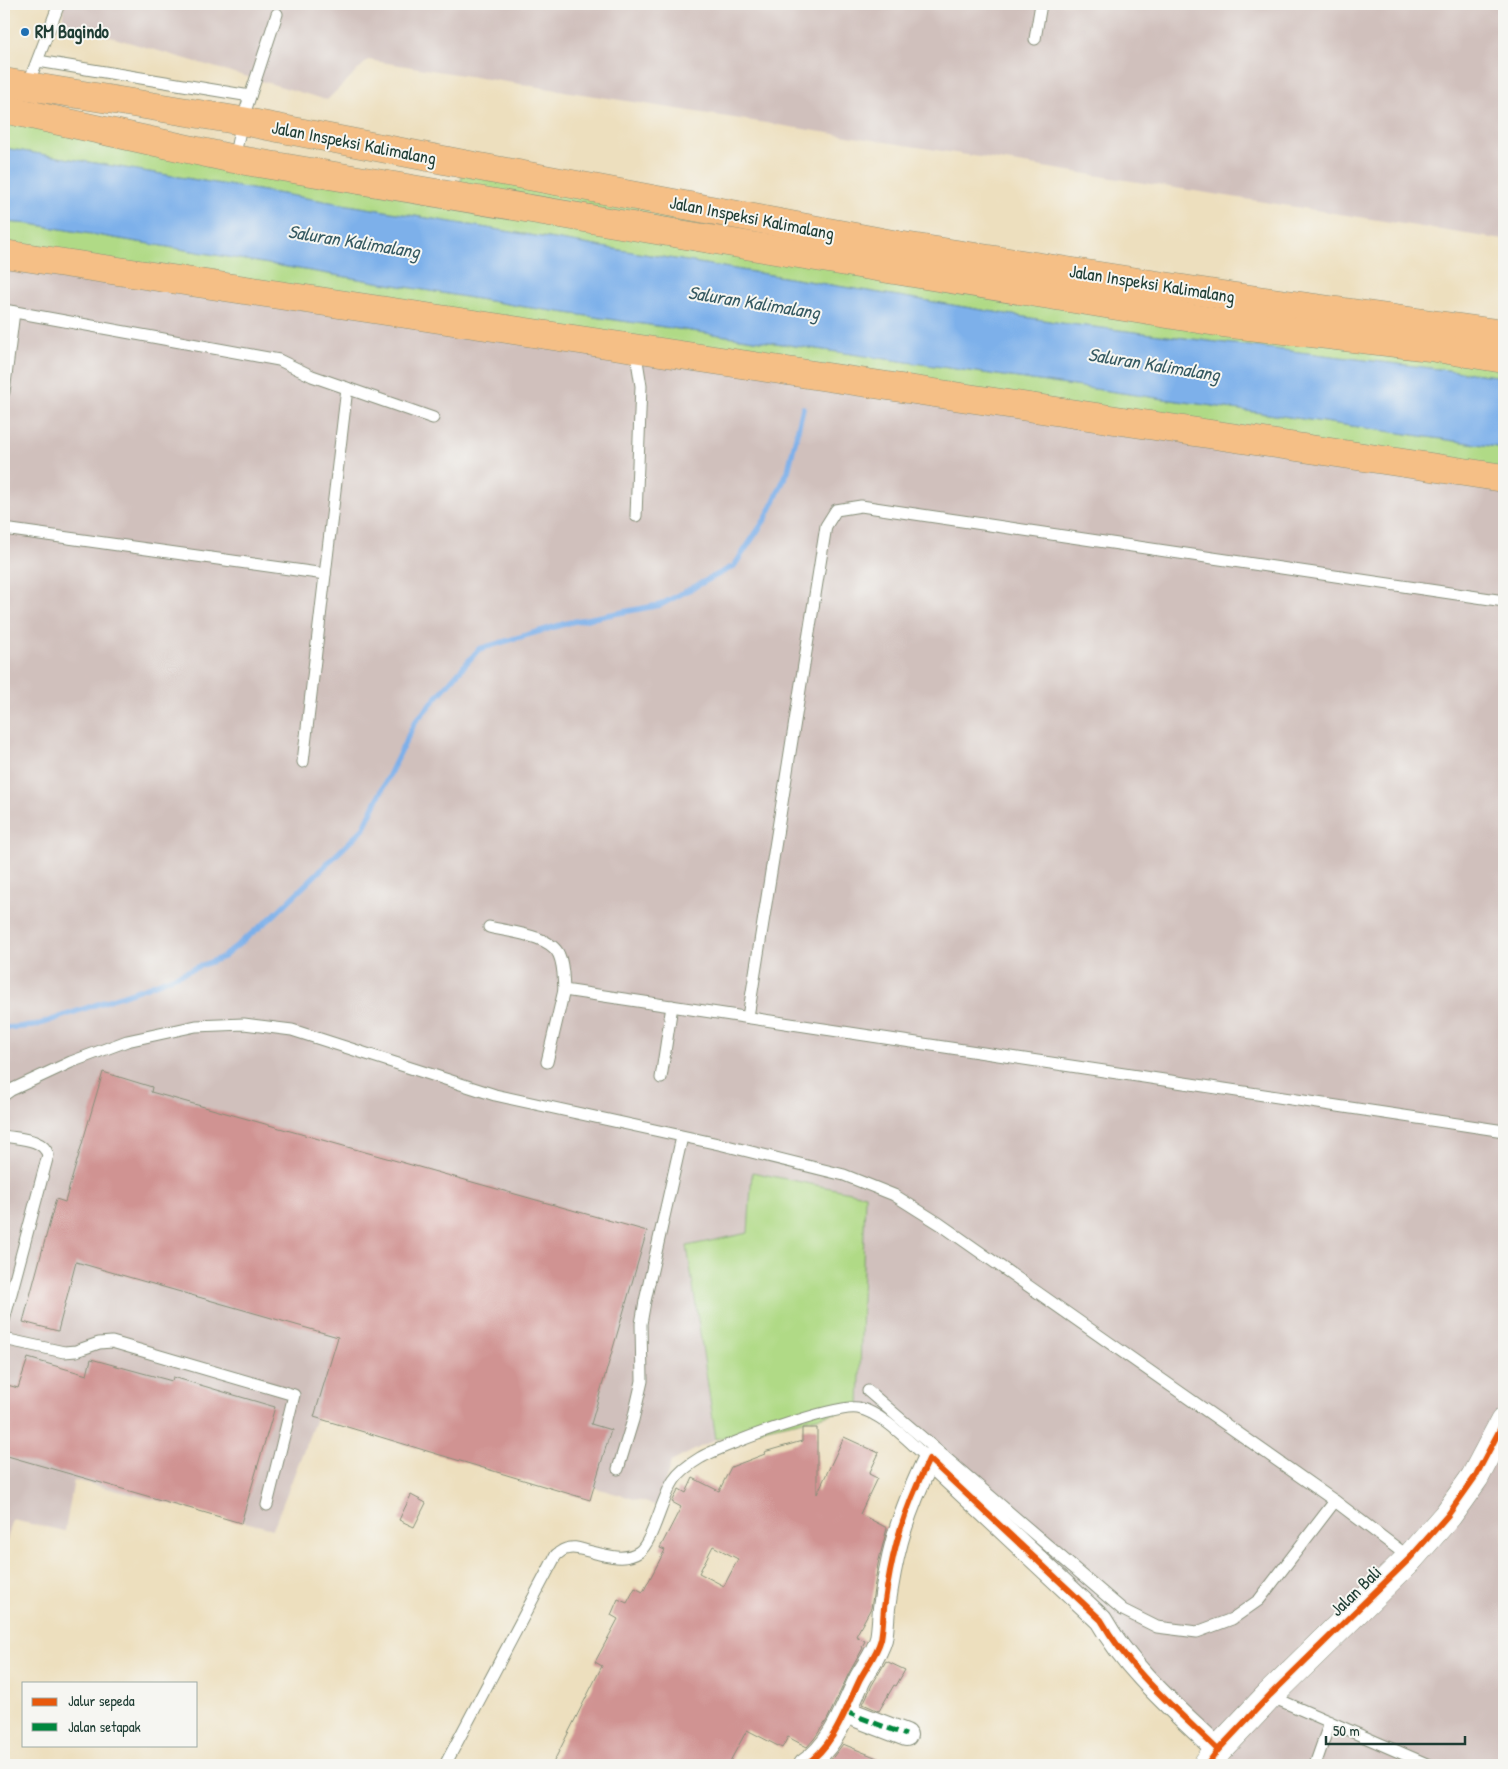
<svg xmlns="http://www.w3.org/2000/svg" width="1508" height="1769" font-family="'Patrick Hand',sans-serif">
<rect width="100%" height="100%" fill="#f6f6f2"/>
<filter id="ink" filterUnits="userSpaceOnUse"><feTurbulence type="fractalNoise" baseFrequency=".02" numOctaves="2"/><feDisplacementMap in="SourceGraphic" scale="10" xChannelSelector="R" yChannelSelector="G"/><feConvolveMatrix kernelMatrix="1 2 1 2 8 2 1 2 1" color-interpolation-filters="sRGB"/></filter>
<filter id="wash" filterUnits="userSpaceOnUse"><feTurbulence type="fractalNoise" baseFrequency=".0096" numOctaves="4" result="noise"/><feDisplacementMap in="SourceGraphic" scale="20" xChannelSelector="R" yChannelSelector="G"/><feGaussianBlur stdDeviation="1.12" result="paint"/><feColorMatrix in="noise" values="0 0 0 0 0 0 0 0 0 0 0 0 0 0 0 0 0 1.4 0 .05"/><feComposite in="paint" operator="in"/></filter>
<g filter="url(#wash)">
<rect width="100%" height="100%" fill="#eddfbe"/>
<!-- industrial -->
<g fill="#d0c0bc">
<path d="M63,4H1504V240L368,60L327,100L63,23Z"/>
<path d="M4,260L1504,482V1765H1227L1232,1758L915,1446L859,1408L752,1173L748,1233L687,1246L716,1439L671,1462L658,1506L320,1408L273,1529L74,1480L65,1531L12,1520L4,1553Z"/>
</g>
<!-- green -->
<g fill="#b0da86" stroke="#688c5d">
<path d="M4,109L458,197L464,164L1229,296L1223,323L1504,359V377L1061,323L4,148Z"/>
<path d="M4,222L31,224L525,307L1504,448V478L4,254Z"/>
<path d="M752,1172L865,1195L859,1408L716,1439L687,1246L748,1233Z"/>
</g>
<!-- water -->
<path fill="#7db0ea" stroke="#4e768f" d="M4,148L1061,323L1504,377V448L525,307L31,224L4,222Z"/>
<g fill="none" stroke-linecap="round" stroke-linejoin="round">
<!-- stream -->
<path stroke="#7db0ea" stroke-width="5.5" d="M4,1028L34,1026L150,986L223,957L272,917L363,829L415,722L479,649L571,622L660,605L734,566L766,518L788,471L803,408"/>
</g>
<g id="blocks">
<!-- building -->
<g fill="#d09392" fill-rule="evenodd">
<path d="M103,1072L152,1087L151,1092L647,1231L591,1424L611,1430L590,1500L314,1417L338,1337L76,1262L58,1331L23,1322L56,1199L65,1202Z"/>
<path d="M28,1358L87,1375L91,1359L172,1381L173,1377L275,1407L241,1523L4,1455V1384L18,1388Z"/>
<path d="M802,1428H817V1494L844,1437L879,1453L869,1474L877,1478L860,1514L887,1528L878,1564L871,1608L856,1636L865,1641L862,1647L863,1648L849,1673L827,1720L814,1739L807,1747L788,1737L782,1748L747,1730L728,1765H552L602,1666L595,1662L618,1619L611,1615L618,1599L627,1603L635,1588L643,1592L665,1550L660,1548L681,1507L672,1502L679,1489L686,1493L693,1478L719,1491L731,1467L765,1454L764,1452L802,1441ZM713,1546L738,1559L724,1586L699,1573Z"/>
<path d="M411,1495L426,1503L414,1527L399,1520Z"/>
<path d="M886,1661L905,1670L896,1686L894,1685L879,1711L863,1704L872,1685Z"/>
<path d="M843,1744L894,1765H827Z"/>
</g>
</g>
</g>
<g filter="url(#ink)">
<use href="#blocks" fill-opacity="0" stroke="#868e79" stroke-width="1"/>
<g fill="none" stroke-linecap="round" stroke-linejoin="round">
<defs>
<g id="service">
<path d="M1035,39L1041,4"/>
<path d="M38,61L250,96"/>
<path d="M27,87L59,4"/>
<path d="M234,159L242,121L277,14"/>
<path d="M4,310L279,360L312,376L433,418"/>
<path d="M635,348L641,386L636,516"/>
<path d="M4,392L14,312"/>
<path d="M4,529L325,574"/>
<path d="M303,762L347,388"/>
<path d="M489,927C508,932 551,935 559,955C564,966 563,978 564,990L1504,1131"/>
<path d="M748,1017L826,526L836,510L861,506L1504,601"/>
<path d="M547,1062L564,990"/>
<path d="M661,1078L672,1006"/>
<path d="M4,1095L11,1090L71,1062L127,1041L196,1026L244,1024L292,1030L495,1095L723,1145L844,1175L894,1195L940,1224L1335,1501"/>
<path d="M4,1136C19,1139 43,1138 48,1155L4,1320"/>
<path d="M4,1339L64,1352L76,1351L99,1343L112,1342L294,1395L267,1505"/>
<path d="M868,1391L1123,1610L1157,1627L1197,1632L1232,1619L1259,1600L1335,1501L1410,1558"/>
<path d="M618,1469L633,1420L642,1381L641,1324L645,1301L682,1137"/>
<path d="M1270,1696L1429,1765"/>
<path d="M445,1765L556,1555C559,1553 562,1550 566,1549C574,1546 580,1549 588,1551C604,1555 624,1562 639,1552C653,1542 662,1497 674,1480C680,1471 690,1464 700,1458C722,1445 836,1404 858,1408C883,1413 910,1443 929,1459"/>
<path d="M1315,1765L1330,1722"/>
</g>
<g id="minor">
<path d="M846,1712L906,1735"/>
<path d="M805,1765C835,1745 845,1710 860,1679C867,1666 877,1654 881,1639C883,1628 883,1619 884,1608C887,1586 891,1563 897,1541C905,1511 916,1486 929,1459L1101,1620C1130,1671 1177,1710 1218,1750"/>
</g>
<path id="tertiary" d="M1207,1765L1218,1750L1270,1695L1410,1558L1448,1515L1475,1477L1504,1422"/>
<g id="primary">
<path d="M4,82L242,121L464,164L898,245L1229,296L1504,334"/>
<path d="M4,109L234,159L894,270L1223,323L1430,347L1504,359"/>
<path d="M4,254L1504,478"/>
</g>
</defs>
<!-- service casing -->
<use href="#service" stroke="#868e79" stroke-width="13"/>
<!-- minor casing -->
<use href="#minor" stroke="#868e79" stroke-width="24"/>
<!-- tertiary casing -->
<use href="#tertiary" stroke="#868e79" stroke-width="29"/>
<!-- primary casing -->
<use href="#primary" stroke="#868e79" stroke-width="29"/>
<!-- service -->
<use href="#service" stroke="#fff" stroke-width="11"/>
<!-- minor -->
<use href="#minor" stroke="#fff" stroke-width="22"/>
<!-- tertiary -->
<use href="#tertiary" stroke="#fff" stroke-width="28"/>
<!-- primary -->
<use href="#primary" stroke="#f5bf86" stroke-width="28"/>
<!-- quiet -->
<path stroke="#00873e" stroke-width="5" stroke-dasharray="10 5" stroke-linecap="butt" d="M846,1712L906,1735"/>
<defs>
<g id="cycleway">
<path d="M805,1765C835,1745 845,1710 860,1679C867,1666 877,1654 881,1639C883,1628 883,1619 884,1608C887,1586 891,1563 897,1541C905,1511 916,1486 929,1459L1101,1620C1130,1671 1177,1710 1218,1750"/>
<path d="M1207,1765L1218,1750L1270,1695L1410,1558L1448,1515L1475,1477L1504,1422"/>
</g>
</defs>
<!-- cycleway casing -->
<use href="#cycleway" stroke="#f6f6f2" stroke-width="9"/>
<!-- cycleway -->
<use href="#cycleway" stroke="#e8590c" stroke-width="6"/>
</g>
</g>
<!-- markers -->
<circle fill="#1f6fb2" stroke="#f6f6f2" stroke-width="2" cx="25" cy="32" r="5"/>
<g text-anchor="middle" stroke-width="4" stroke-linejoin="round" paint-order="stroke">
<!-- poi labels -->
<g font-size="18" font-weight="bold" fill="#1f3d34" stroke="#f6f6f2" text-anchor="start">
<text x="35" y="38">RM Bagindo</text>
</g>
<!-- street labels -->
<g font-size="18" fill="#1f3d34" stroke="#f6f6f2">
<text transform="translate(354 143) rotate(11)" y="6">Jalan Inspeksi Kalimalang</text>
<text transform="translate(752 218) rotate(11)" y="6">Jalan Inspeksi Kalimalang</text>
<text transform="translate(1152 284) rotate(9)" y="6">Jalan Inspeksi Kalimalang</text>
<text transform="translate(1356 1591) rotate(-44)" y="6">Jalan Bali</text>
</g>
<!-- water labels -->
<g font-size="19" font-style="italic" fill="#365a62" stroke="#f6f6f2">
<text transform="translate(354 241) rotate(9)" y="7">Saluran Kalimalang</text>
<text transform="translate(754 302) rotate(9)" y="7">Saluran Kalimalang</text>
<text transform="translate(1154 364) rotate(9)" y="7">Saluran Kalimalang</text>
</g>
</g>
<!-- margin -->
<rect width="1508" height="1769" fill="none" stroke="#f6f6f2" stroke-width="20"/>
<!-- legend -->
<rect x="22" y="1682" width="175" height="65" fill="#f6f6f2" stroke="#a0aca6"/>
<rect x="32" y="1698" width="25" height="8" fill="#e8590c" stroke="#a0aca6"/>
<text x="68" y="1706" font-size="15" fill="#1f3d34">Jalur sepeda</text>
<rect x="32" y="1723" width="25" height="8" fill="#00873e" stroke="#a0aca6"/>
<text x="68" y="1732" font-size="15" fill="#1f3d34">Jalan setapak</text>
<!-- scale -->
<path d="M1326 1736v8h139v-8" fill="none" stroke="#1f3d34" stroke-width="2.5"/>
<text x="1333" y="1736" font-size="15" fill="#1f3d34" stroke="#f6f6f2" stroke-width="4" paint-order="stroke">50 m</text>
</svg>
